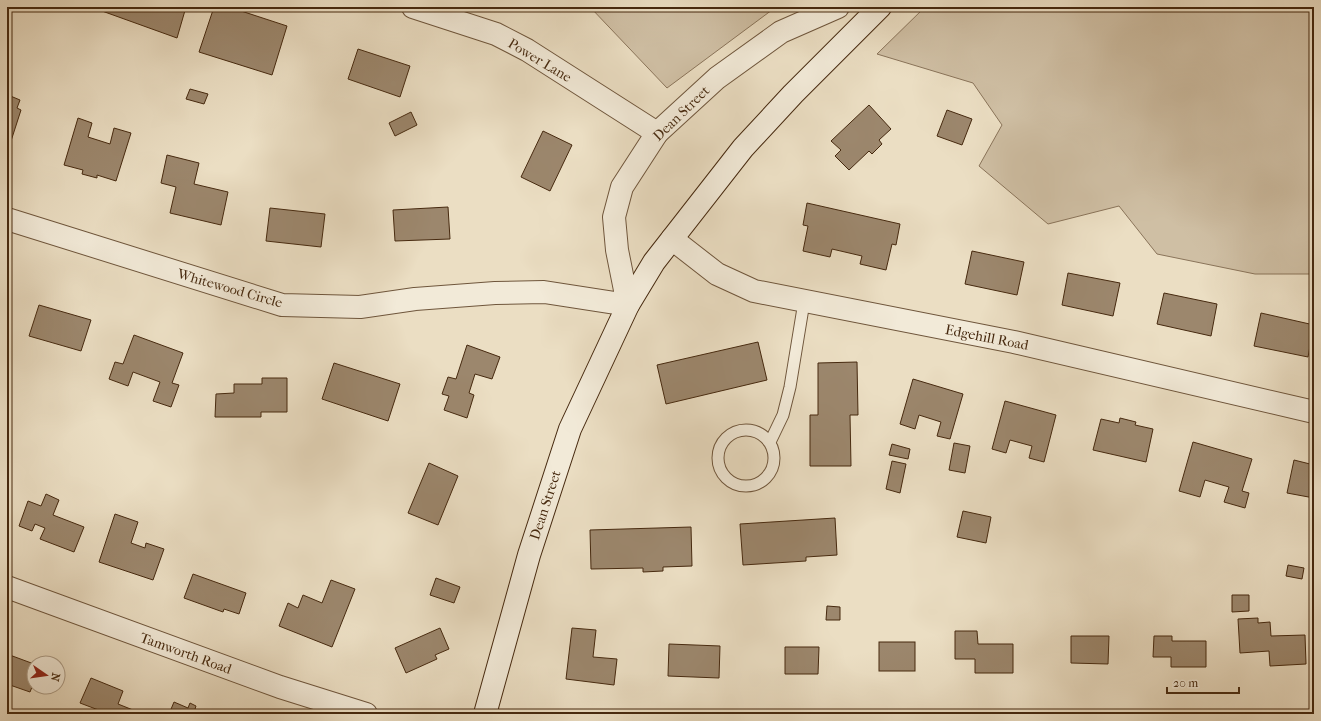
<svg xmlns="http://www.w3.org/2000/svg" width="1321" height="721" font-family="'IM FELL French Canon',serif">
<rect width="100%" height="100%" fill="#ebdec3"/>
<filter id="stains"><feTurbulence type="fractalNoise" baseFrequency=".005" numOctaves="4"/><feColorMatrix values="0 0 0 0 .2 0 0 0 0 .09 0 0 0 0 .02 0 0 0 .5 -.17"/></filter>
<radialGradient id="worn" r=".72"><stop offset=".6" stop-color="#630" stop-opacity="0"/><stop offset="1" stop-color="#630" stop-opacity=".3"/></radialGradient>
<!-- green -->
<g fill="#cfbfa4" stroke="#8a745a">
<path d="M590,7H776L667,88Z"/>
<path d="M925,7H1314V274H1255L1157,254L1119,206L1048,224L979,166L1002,125L973,83L877,54Z"/>
</g>
<!-- building -->
<g fill="#9c876d" stroke="#46290f">
<path d="M103,7H186L177,38L102,11Z"/>
<path d="M214,7H229L287,26L272,75L199,52Z"/>
<path d="M358,49L410,66L400,97L348,79Z"/>
<path d="M190,89L208,94L204,104L186,99Z"/>
<path d="M8,95L20,100L17,108L21,110L11,141L7,140Z"/>
<path d="M869,105L891,129L879,140L882,144L872,154L869,151L849,170L835,156L841,150L831,141Z"/>
<path d="M947,110L972,119L962,145L937,136Z"/>
<path d="M411,112L417,125L395,136L389,123Z"/>
<path d="M78,118L92,123L88,137L110,144L114,128L131,133L116,181L97,175V178L82,174L83,170L64,165Z"/>
<path d="M543,131L572,145L550,191L521,177Z"/>
<path d="M167,155L199,163L194,184L228,192L221,225L170,213L176,187L161,183Z"/>
<path d="M807,203L900,224L896,245L892,244L886,270L860,264L862,256L832,249L830,257L803,251L808,226L803,225Z"/>
<path d="M448,207L450,239L395,241L393,210Z"/>
<path d="M270,208L325,214L321,247L266,241Z"/>
<path d="M972,251L1024,262L1017,295L965,284Z"/>
<path d="M1068,273L1120,283L1113,316L1062,305Z"/>
<path d="M1164,293L1217,304L1211,336L1157,324Z"/>
<path d="M39,305L91,320L81,351L29,336Z"/>
<path d="M1261,313L1314,325L1308,357L1254,346Z"/>
<path d="M134,335L183,353L172,383L179,385L171,407L153,401L160,382L133,372L128,386L109,379L115,362L123,364Z"/>
<path d="M758,342L767,380L666,404L657,365Z"/>
<path d="M467,345L500,357L492,379L475,374L469,393L474,395L467,418L444,410L449,396L442,394L448,377L456,379Z"/>
<path d="M857,362L858,415H850L851,466H810V415H818V363Z"/>
<path d="M334,363L400,384L388,421L322,399Z"/>
<path d="M262,378H287V412H261V417H215L216,394L234,393V384H262Z"/>
<path d="M913,379L963,394L950,439L937,436L941,422L919,415L915,429L900,424Z"/>
<path d="M1005,401L1056,415L1044,462L1029,458L1032,446L1010,440L1006,453L992,449Z"/>
<path d="M1120,418L1136,422L1135,425L1153,429L1146,462L1093,450L1101,419L1119,423Z"/>
<path d="M1193,442L1252,459L1242,491L1249,493L1245,508L1224,502L1229,487L1205,480L1200,497L1179,491Z"/>
<path d="M954,443L970,446L965,473L949,470Z"/>
<path d="M892,444L910,449L908,459L889,455Z"/>
<path d="M1294,460L1314,465V498L1287,493Z"/>
<path d="M892,461L906,464L900,493L886,489Z"/>
<path d="M429,463L458,476L438,525L408,513Z"/>
<path d="M46,494L59,500L53,515L84,527L74,552L40,539L45,528L35,524L32,531L19,526L28,501L41,506Z"/>
<path d="M963,511L991,517L986,543L957,537Z"/>
<path d="M115,514L138,522L131,543L145,548L146,543L164,549L153,580L99,562Z"/>
<path d="M835,518L837,555L806,557V561L743,565L740,524Z"/>
<path d="M691,527L692,566L663,567V571L643,572V568L591,569L590,530Z"/>
<path d="M1288,565L1304,568L1302,579L1286,576Z"/>
<path d="M193,574L246,593L239,614L224,609L223,612L184,598Z"/>
<path d="M436,578L460,587L454,603L430,595Z"/>
<path d="M331,580L355,589L332,647L279,626L288,603L298,608L303,595L322,603Z"/>
<path d="M1232,595H1249V611L1232,612Z"/>
<path d="M827,606L840,607V620H826Z"/>
<path d="M1258,618V623L1270,622L1271,636L1305,635L1306,664L1270,666L1269,651L1240,653L1238,619Z"/>
<path d="M440,628L449,649L435,655L437,659L406,673L395,648Z"/>
<path d="M572,628L596,630L593,657L617,659L614,685L566,679Z"/>
<path d="M955,631H977L978,644H1013V673H975V659H955Z"/>
<path d="M1071,636H1109L1108,664L1071,663Z"/>
<path d="M1154,636H1172V641H1206V667H1171V657H1153Z"/>
<rect x="879" y="642" width="36" height="29"/>
<path d="M669,644L720,646L719,678L668,676Z"/>
<path d="M785,647H819L818,674H785Z"/>
<path d="M7,654L34,664V682L30,692L7,684Z"/>
<path d="M91,678L123,691L118,704L138,712V714H109L80,703Z"/>
<path d="M174,702L188,708L190,703L196,706L195,709L208,714H169Z"/>
</g>
<g fill="none" stroke-linecap="round" stroke-linejoin="round">
<defs>
<g id="service">
<circle cx="746" cy="458" r="28"/>
<path d="M770,442L783,415L790,387L804,302"/>
</g>
<g id="minor">
<path d="M413,7L496,34L527,50L657,133"/>
<path d="M7,219L282,305L360,307L415,299L495,293L544,292L628,305L617,250L614,217L622,187L657,133L717,78L781,32L838,7"/>
<path d="M672,239L717,274L754,291L1014,342L1314,412"/>
<path d="M7,587L280,687L366,714"/>
</g>
<path id="secondary" d="M485,714L529,555L570,429L628,305L654,262L743,148L793,94L880,7"/>
</defs>
<!-- service casing -->
<use href="#service" stroke="#6f563c" stroke-width="13"/>
<!-- minor casing -->
<use href="#minor" stroke="#6f563c" stroke-width="24"/>
<!-- secondary casing -->
<use href="#secondary" stroke="#46290f" stroke-width="24"/>
<!-- service -->
<use href="#service" stroke="#f2ead8" stroke-width="11"/>
<!-- minor -->
<use href="#minor" stroke="#f2ead8" stroke-width="22"/>
<!-- secondary -->
<use href="#secondary" stroke="#f2ead8" stroke-width="22"/>
</g>
<g text-anchor="middle" stroke-width="4" stroke-linejoin="round" paint-order="stroke">
<!-- street labels -->
<g font-size="14" fill="#46290f" stroke="#f2ead8">
<text transform="translate(540 60) rotate(31)" y="5">Power Lane</text>
<text transform="translate(681 113) rotate(-44)" y="5">Dean Street</text>
<text transform="translate(230 288) rotate(16)" y="5">Whitewood Circle</text>
<text transform="translate(987 337) rotate(11)" y="5">Edgehill Road</text>
<text transform="translate(545 505) rotate(-72)" y="5">Dean Street</text>
<text transform="translate(186 653) rotate(20)" y="5">Tamworth Road</text>
</g>
</g>
<!-- margin -->
<rect width="1321" height="721" fill="none" stroke="#ebdec3" stroke-width="24"/>
<rect x="8" y="8" width="1305" height="705" fill="none" stroke="#46290f" stroke-width="2"/>
<rect x="12" y="12" width="1297" height="697" fill="none" stroke="#46290f"/>
<!-- north arrow -->
<g transform="translate(46 675) rotate(103)"><circle r="19" fill="#f2ead8" stroke="#ad9d88"/>
<path d="M0-3L7 15L0 10L-7 15Z" fill="#8f2418"/>
<text y="-6" font-size="11" font-weight="bold" text-anchor="middle" fill="#46290f">N</text>
</g>
<!-- scale -->
<path d="M1167 687v6h72v-6" fill="none" stroke="#46290f" stroke-width="2"/>
<text x="1173" y="687" font-size="12" fill="#46290f" stroke="#f2ead8" stroke-width="3" paint-order="stroke">20 m</text>
<rect width="100%" height="100%" filter="url(#stains)"/>
<rect width="100%" height="100%" fill="url(#worn)"/>
</svg>
